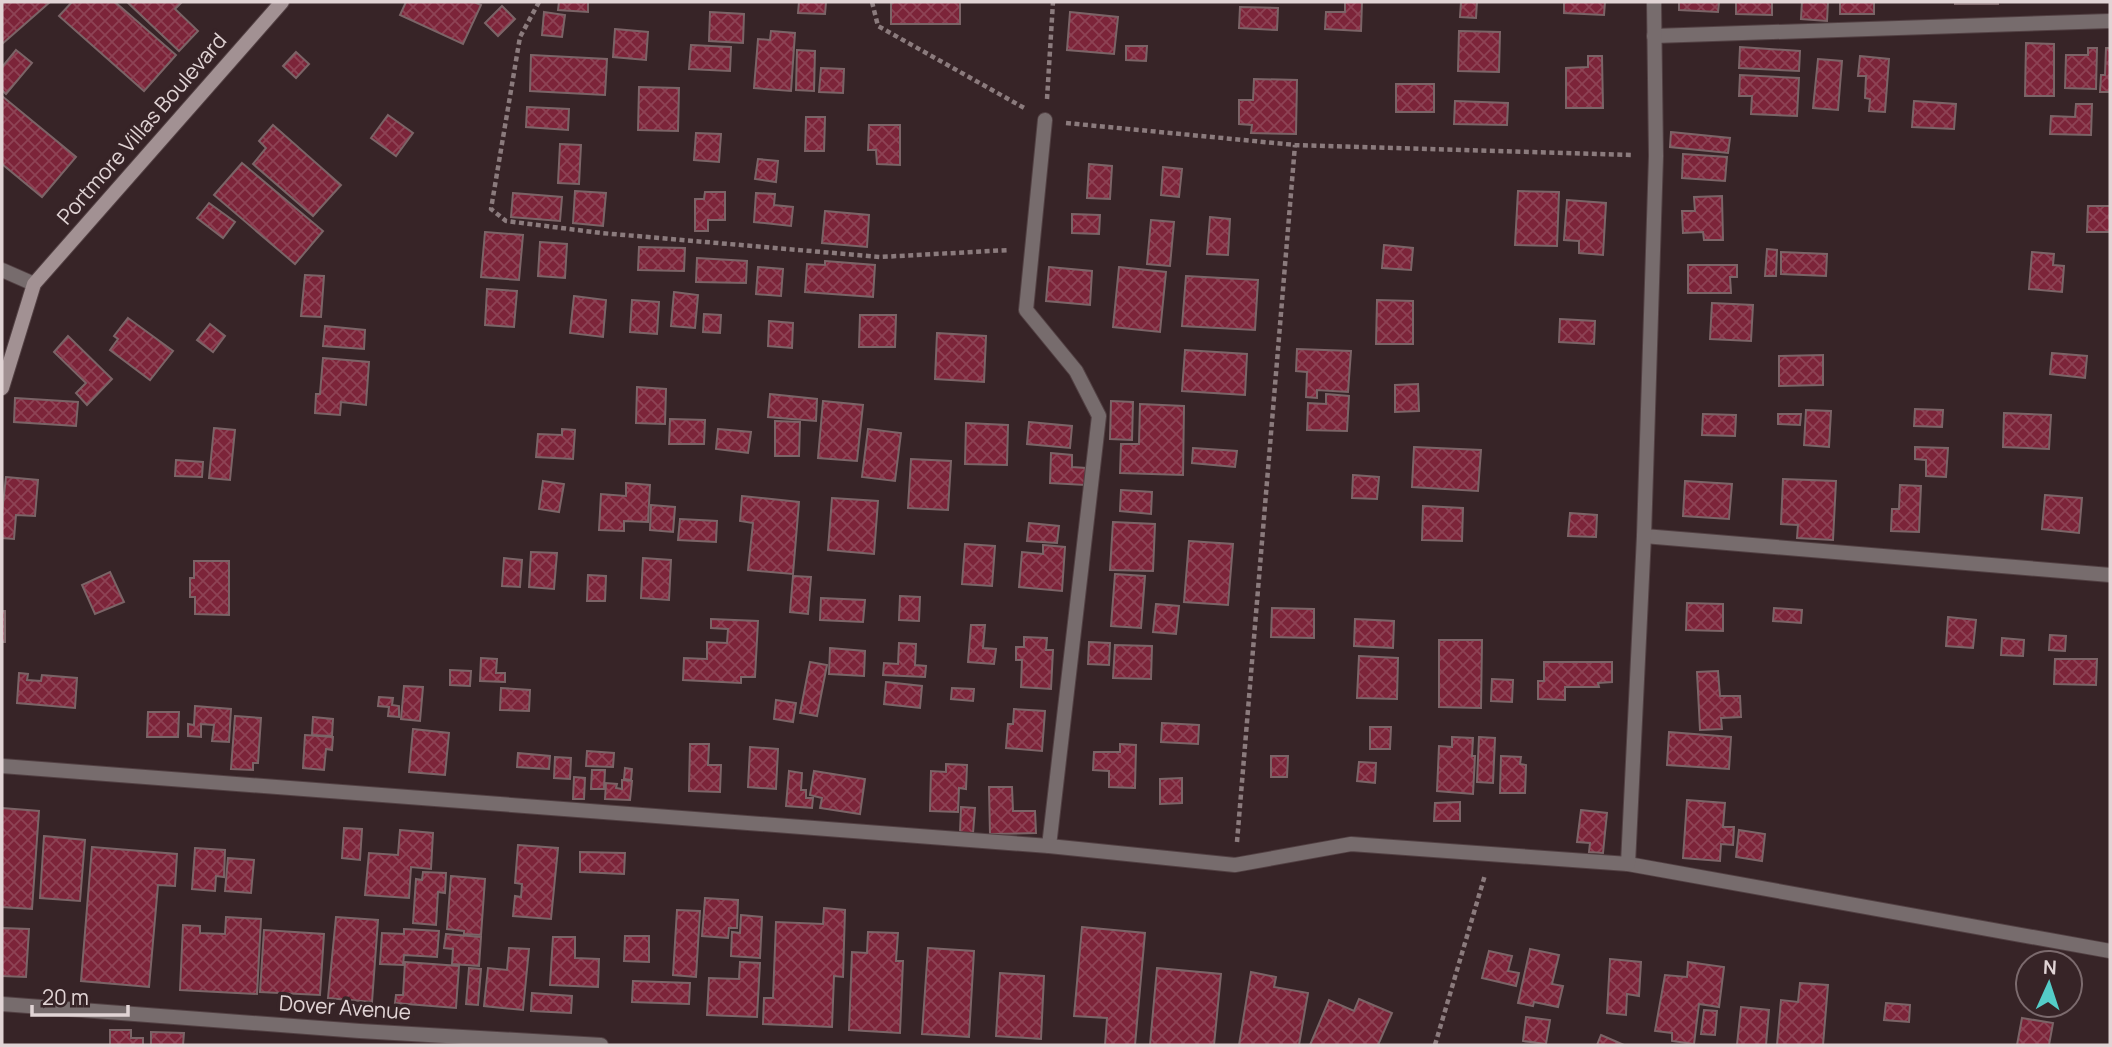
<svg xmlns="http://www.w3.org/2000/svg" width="2112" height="1047" font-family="Manrope,sans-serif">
<defs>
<pattern id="building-cross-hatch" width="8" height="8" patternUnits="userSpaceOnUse" patternTransform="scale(1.75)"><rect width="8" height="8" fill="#7c2439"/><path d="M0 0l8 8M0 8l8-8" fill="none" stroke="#8e4355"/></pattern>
</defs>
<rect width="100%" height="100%" fill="#372427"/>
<!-- building -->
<g fill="url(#building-cross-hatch)" stroke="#7b6467" stroke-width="2">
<path d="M2,2H50L2,44Z"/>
<path d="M72,2H115L176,55L144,91L59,16Z"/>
<path d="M127,2H182L175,9L198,31L179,51Z"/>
<path d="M406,2H474L481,5L463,44L400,15Z"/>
<path d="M559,2H588V12L558,10Z"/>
<path d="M799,2H826L825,14L798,13Z"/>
<rect x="891" y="2" width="69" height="22"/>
<path d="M1345,2H1362L1361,31L1325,29L1326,12H1345Z"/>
<path d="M1461,2H1477L1476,18L1460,17Z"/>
<path d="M1564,2H1605L1604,15L1564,13Z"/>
<path d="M1679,2H1719L1718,12L1679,10Z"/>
<path d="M1736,2H1772V15L1736,14Z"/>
<path d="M1802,2H1828L1827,21L1801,19Z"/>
<rect x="1840" y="2" width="34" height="12"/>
<rect x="1955" y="2" width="43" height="2"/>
<path d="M502,6L515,19L498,36L485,23Z"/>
<path d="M1240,7L1278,8L1277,30L1239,28Z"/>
<path d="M544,12L565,15L562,37L542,35Z"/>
<path d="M710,12L744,14L743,43L709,41Z"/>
<path d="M1070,12L1118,17L1114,54L1067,50Z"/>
<path d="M615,29L648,32L646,60L613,57Z"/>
<path d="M771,31L795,33L791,91L754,88L758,39L770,40Z"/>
<path d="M1459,31L1500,32L1499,72L1458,71Z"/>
<path d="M2026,43L2054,44V96H2025Z"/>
<path d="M691,45L731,47L730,71L689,69Z"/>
<path d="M1126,46H1147L1146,61L1126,60Z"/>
<path d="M1740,47L1800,51L1799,71L1739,68Z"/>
<path d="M2088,48H2097L2096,89L2065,88L2066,55H2088Z"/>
<path d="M2106,48H2110V92H2100L2101,75H2105Z"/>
<path d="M16,50L32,63L6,94L2,90V67Z"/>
<path d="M797,50L815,51L814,91L796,90Z"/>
<path d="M296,52L309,64L296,78L283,66Z"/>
<path d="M531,55L607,59L605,95L530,91Z"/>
<path d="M1588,56H1602L1603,108H1566V68L1588,67Z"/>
<path d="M1860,56L1889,59L1885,112L1869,111L1870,99L1865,98L1866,76H1858Z"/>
<path d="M1818,59L1842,61L1838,110L1813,108Z"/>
<path d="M821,68L844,69L843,93L819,92Z"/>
<path d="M1740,75L1799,78L1797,116L1751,114L1752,96H1739Z"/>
<path d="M1254,79L1297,80L1296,134L1251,133L1252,125L1239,124V100H1253Z"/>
<rect x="1396" y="84" width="38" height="28"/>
<path d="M639,87L679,88L678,131L638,130Z"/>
<path d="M2,96L76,157L42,197L2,164Z"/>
<path d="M1455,101L1508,103L1507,125L1454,124Z"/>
<path d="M1914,101L1956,104L1954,129L1912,127Z"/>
<path d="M2076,104H2092L2091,135L2050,134L2051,116L2075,117Z"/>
<path d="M527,107L569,109L568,130L526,127Z"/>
<path d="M388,115L413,133L396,156L371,138Z"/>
<path d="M806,117H825L824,151H805Z"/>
<path d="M273,125L341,185L313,216L253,164L266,148L259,141Z"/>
<path d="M869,125H900V165L877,164L876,150H868Z"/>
<path d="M1671,132L1730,138L1728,153L1670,147Z"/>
<path d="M696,133L721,134L719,162L694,160Z"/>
<path d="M560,144L581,145L579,184L558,183Z"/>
<path d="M1683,154L1727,157L1725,181L1682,178Z"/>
<path d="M758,159L778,161L776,182L755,179Z"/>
<path d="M242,163L323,231L295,264L214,195Z"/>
<path d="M1089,164L1112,166L1110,199L1087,198Z"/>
<path d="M1163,167L1182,169L1179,197L1161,195Z"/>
<path d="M575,191L606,193L603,226L573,223Z"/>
<path d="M1518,191L1559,192L1557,246L1515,245Z"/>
<path d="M705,192H725V220H708V231H695V199H704Z"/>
<path d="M513,193L562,197L560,221L511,217Z"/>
<path d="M756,193L775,194L774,205L793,207L791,226L754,222Z"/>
<path d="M1722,196L1723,240H1704L1703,232L1683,233L1682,211H1695L1694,197Z"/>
<path d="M1567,200L1606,203L1603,255L1579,253V241L1564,240Z"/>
<path d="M209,203L235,222L223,238L197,218Z"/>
<path d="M2088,206H2110V232H2087Z"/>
<path d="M825,211L869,215L867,247L822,243Z"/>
<path d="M1072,214L1100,215L1099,234L1072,233Z"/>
<path d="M1210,217L1230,219L1228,255L1207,254Z"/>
<path d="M1151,220L1174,222L1170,266L1147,264Z"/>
<path d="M485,232L523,235L519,280L481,277Z"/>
<path d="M540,242L567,244L565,278L538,276Z"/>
<path d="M1384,245L1413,248L1411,270L1382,268Z"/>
<path d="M639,247L685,248L684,271L638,270Z"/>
<path d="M1767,249L1777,250L1776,276H1765Z"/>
<path d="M1781,252L1827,254L1826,276L1781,274Z"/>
<path d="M2032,252L2054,254L2053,265L2064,266L2062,292L2029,289Z"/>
<path d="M697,258L747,261L746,283L696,282Z"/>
<path d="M825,261L875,265L873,297L805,292L807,264L825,265Z"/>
<path d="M1688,265H1737V277H1730L1731,293H1688Z"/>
<path d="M758,267L783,269L781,296L756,294Z"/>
<path d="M1049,267L1092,271L1090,305L1046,301Z"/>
<path d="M1119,267L1166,272L1160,332L1113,327Z"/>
<path d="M305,275L324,276L321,317L301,316Z"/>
<path d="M1186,276L1258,280L1255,330L1182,326Z"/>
<path d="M487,289L517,291L514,327L485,325Z"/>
<path d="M674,292L698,295L695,328L671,326Z"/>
<path d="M574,296L606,300L603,337L570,333Z"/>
<path d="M632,300L659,302L657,334L630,332Z"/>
<path d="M1377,300L1413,301V344H1376Z"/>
<path d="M1712,303L1753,305L1751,341L1710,339Z"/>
<path d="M704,314L721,315L720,333L703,332Z"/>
<path d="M860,315H896L895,347H859Z"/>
<path d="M128,318L173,351L150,380L110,350L118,339L114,336Z"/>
<path d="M1560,319L1595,321L1594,344L1559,342Z"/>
<path d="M769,321L793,323L792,348L768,346Z"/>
<path d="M210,324L225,336L213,352L197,340Z"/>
<path d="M325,326L365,330L364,349L323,346Z"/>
<path d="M937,333L986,336L984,382L935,379Z"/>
<path d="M68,336L112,379L87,405L76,393L86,383L54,352Z"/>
<path d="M1297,349L1351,351L1348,392L1317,390V398L1306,397L1307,372L1296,371Z"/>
<path d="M1185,350L1247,354L1245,395L1182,391Z"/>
<path d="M2052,353L2087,356L2085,378L2050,374Z"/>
<path d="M1823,355V385L1779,386V356Z"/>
<path d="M323,358L369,362L366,405L341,402L340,415L315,413L316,394H320Z"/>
<path d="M1418,384L1419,411L1395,412V385Z"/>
<path d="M637,387L666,389L665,424L636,423Z"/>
<path d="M770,394L817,399L816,421L768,417Z"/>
<path d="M1326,394L1349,396L1347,431L1307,430L1308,403L1326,404Z"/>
<path d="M15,398L78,402L76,426L14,422Z"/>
<path d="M823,401L863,405L857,461L818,458Z"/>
<path d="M1111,401L1133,402L1132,440L1110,439Z"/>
<path d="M1140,404L1184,406L1183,475L1120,473L1121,444H1139Z"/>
<path d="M1915,409L1943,410L1942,427L1914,426Z"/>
<path d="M1806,410L1831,411L1829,447L1804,445Z"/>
<path d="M2004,413L2051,415L2049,449L2003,447Z"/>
<path d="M1703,414L1736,415L1735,436L1702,435Z"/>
<path d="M1778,414H1801L1800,425L1778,424Z"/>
<path d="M670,419L705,420L704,444H669Z"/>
<path d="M775,421L800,422L799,456H775Z"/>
<path d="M1029,422L1072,426L1070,448L1027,444Z"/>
<path d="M966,423L1008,425L1007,465L965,464Z"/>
<path d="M214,428L235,430L230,480L209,478Z"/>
<path d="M562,429L575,430L573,459L536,457L538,434L562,435Z"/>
<path d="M718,429L751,432L748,453L716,449Z"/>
<path d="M868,429L901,433L895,481L862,477Z"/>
<path d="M1414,447L1481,450L1478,491L1412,487Z"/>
<path d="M1915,447L1948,448L1946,477L1926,476V460L1915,459Z"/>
<path d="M1193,448L1237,451L1235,467L1192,463Z"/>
<path d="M1051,453L1072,455V467L1086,468L1085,485L1050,483Z"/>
<path d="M911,459L951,461L948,510L908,508Z"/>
<path d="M176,460L203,462L202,477L175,476Z"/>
<path d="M1353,475L1379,477L1377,499L1352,498Z"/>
<path d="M6,477L38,480L35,516L16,515L14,539L2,538V513Z"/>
<path d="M1783,479L1836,481L1833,540L1797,538L1798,525L1781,524Z"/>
<path d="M543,481L564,484L559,512L539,509Z"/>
<path d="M1685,481L1732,484L1729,519L1683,516Z"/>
<path d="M626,483L650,485L648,522L624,521V531L599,530L601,494L626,496Z"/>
<path d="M1900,485L1921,486L1919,532L1891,531L1892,509H1899Z"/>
<path d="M1121,490L1152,492L1151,514L1120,511Z"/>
<path d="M2045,495L2082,498L2079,533L2042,529Z"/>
<path d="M742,496L799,502L793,574L748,570L753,523L740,521Z"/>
<path d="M832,498L878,501L874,554L828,550Z"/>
<path d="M651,505L675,507L673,532L650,530Z"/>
<path d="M1423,506L1463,508L1462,541L1422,540Z"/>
<path d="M1570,513L1597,515L1596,537L1568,536Z"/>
<path d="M680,519L717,521L716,542L678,540Z"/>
<path d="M1113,522L1155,524L1153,571L1110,570Z"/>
<path d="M1029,523L1059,526L1057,543L1027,541Z"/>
<path d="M1189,541L1233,544L1228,605L1184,602Z"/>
<path d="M965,544L995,546L992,586L962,584Z"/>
<path d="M1043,545L1065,547L1062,591L1019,587L1022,552L1043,554Z"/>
<path d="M531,552L557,553L554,589L529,587Z"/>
<path d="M504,558L522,560L520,587L502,586Z"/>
<path d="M643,558L671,560L669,600L641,598Z"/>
<path d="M194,561H229V615L195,614V597H190V578H194Z"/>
<path d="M110,572L124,602L95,614L82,585Z"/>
<path d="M1115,574L1145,576L1141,628L1111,626Z"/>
<path d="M588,575L606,576L605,601H587Z"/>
<path d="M793,576L811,577L808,614L790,612Z"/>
<path d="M900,596L920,597L919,621L899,620Z"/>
<path d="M821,598L865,600L863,622L820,620Z"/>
<path d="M1687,603L1723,604V631L1686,630Z"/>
<path d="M1156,604L1179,606L1176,634L1153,632Z"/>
<path d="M1272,608L1314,609V638L1271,637Z"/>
<path d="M1774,608L1802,610L1801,623L1773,621Z"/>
<rect x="2" y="611" width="3" height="31"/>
<path d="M1948,617L1976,620L1973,648L1946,646Z"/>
<path d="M711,619L758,621L755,677H741V683L683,680L684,658L707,659V642L727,643L728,629L711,628Z"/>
<path d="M1355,619L1394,621L1393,648L1354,646Z"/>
<path d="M971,625H985L983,648L996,649L994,664L968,662Z"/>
<path d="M2050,635L2066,636L2065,651L2049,650Z"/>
<path d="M1024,637L1047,638L1046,650H1053L1051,689L1021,687L1022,660H1016V647H1024Z"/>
<path d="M2002,638L2024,640L2023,656L2001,655Z"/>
<path d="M1439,640H1482L1481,708L1439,707Z"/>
<path d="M1089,642L1110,643L1109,665L1088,664Z"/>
<path d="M899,643L916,644L915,665L926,666L925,677L883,675L884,663L898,664Z"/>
<path d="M1115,645L1152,646L1151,679L1113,678Z"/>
<path d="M830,648L865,651L864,676L829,674Z"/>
<path d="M1359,656L1398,658L1397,699L1357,698Z"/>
<path d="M481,658L497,659L496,673H505V682L480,681Z"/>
<path d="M2055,659H2097L2096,685L2054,684Z"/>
<path d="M810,662L827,665L817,716L800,713Z"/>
<path d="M1544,662H1612V682L1598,683L1599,687H1565V700L1538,699V681H1544Z"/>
<path d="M450,670L471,671L470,686L450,685Z"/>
<path d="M1718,671L1720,696H1740L1741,717L1721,718L1722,729L1700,730L1697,672Z"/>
<path d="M19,673L28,674L27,680L41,681L42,675L77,678L75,708L17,703Z"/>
<path d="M1492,679L1513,680L1512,702L1491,701Z"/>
<path d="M886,682L922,686L920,708L884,704Z"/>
<path d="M404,686L423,687L420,721L401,719Z"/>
<path d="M501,688L530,690L529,711L500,710Z"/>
<path d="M952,688L974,689L973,701L951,699Z"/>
<path d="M379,697L393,698L392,705L399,706V717L388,716L389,707L378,706Z"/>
<path d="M776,700L796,703L793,722L774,719Z"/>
<path d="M195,706L231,709L229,742L212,741L214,725L201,724V737L188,736V724L194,725Z"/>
<path d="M1014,709L1045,711L1042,751L1006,748L1008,724H1013Z"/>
<path d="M148,712H179L178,737H147Z"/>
<path d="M235,716L261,718L258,763H253V770L231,769Z"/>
<path d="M313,717L333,719L332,736L312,735Z"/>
<path d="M1162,723L1199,725L1198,744L1161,742Z"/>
<path d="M1370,727H1391L1390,749H1370Z"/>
<path d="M413,729L449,733L445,775L409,772Z"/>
<path d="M1669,732L1731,737L1729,769L1667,765Z"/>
<path d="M305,735L333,737L332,750L326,749L324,770L303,768Z"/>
<path d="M1452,737L1473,738L1472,756H1475L1473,794L1437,791L1439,746L1452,747Z"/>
<path d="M1479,737L1495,738L1493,783L1477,782Z"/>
<path d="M690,744H709L708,765H721L720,792L689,791Z"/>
<path d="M1120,744L1136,745L1135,788L1109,787V771L1093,770L1094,752H1120Z"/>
<path d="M750,747L778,749L776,789L748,787Z"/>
<path d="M587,751L614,753L613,767L586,766Z"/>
<path d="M518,753L550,756L549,769L517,767Z"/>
<path d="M1271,756H1288L1287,777H1271Z"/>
<path d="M1501,756L1521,757L1520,764L1526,765L1525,793H1500Z"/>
<path d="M555,757L571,758L570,779L554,778Z"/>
<path d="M1359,762L1376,763L1375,783L1357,781Z"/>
<path d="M946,764L967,765L966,789L959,788L958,812L930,811L931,771L946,772Z"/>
<path d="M625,768L632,769L631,780L624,779Z"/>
<path d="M592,770H605L604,789H591Z"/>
<path d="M789,771L802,773L801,790H806V798H813L812,808L786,806Z"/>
<path d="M814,771L865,779L860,814L820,808L822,798L810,795Z"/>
<path d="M574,777L585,778L584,799H573Z"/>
<path d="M1182,778V803L1160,804V779Z"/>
<path d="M622,780L632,781L630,800L605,799L606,783L617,784L616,788L622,789Z"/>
<path d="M989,787H1012L1013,811H1035L1036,833L990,834Z"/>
<path d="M1687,800L1725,803L1723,827H1734L1733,845L1721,844L1720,861L1683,858Z"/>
<path d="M1460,802V821H1434L1435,803Z"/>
<path d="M961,807L975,808L973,833H960Z"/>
<path d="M2,808L39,811L32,909L2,907Z"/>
<path d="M1581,810L1607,813L1603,853L1589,852L1590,843L1577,842Z"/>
<path d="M344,828L362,829L360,860L342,858Z"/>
<path d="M400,830L433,833L431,869L411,867L409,898L365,895L369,853L398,855Z"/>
<path d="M1739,830L1765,834L1762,861L1736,857Z"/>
<path d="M44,836L85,840L80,901L40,898Z"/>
<path d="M518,845L558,848L551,919L513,916L515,896L521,897L522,884L515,883Z"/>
<path d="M92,847L177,854L175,886L158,885L149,987L81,981Z"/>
<path d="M195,848L225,850L224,877L216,876L215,891L192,889Z"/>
<path d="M580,852L625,853L624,874L580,872Z"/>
<path d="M228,858L254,860L251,893L225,891Z"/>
<path d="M423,872L446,873L445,893L438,892L436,925L413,923L416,879L422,880Z"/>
<path d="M451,876L485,879L481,935L464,934V931L447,929Z"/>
<path d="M705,898L738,900L737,928H729L728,938L702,936Z"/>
<path d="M824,908L845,910L843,977L834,976L832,1027L763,1024L764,998H773L776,922L823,924Z"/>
<path d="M677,910L700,911L696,977L673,975Z"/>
<path d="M741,915L762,917L760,958L731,956L732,932L740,933Z"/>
<path d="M226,917L261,919L257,994L180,990L183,925L200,926V933L225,934Z"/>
<path d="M336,917L378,920L372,1002L328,998Z"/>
<path d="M1082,927L1145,933L1135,1045H1105L1107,1018L1074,1016Z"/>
<path d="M2,928L29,929L26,977L2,976Z"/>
<path d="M404,929L439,931L437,957L404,955L403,965L380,964L382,933L404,934Z"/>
<path d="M264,930L324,934L320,995L260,992Z"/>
<path d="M868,932L898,933L896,961H903L900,1033L849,1030L852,952L867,953Z"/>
<path d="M446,934L481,937L479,966L452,964L453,949L444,948Z"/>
<path d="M625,936H649V962L624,961Z"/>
<path d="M553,937H575V958L599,959L598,987L550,985Z"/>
<path d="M509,948L529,949L523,1010L484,1006L488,968L507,970Z"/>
<path d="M928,948L974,951L969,1037L922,1034Z"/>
<path d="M1530,949L1559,955L1552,984L1563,986L1558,1007L1534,1002L1533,1006L1518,1003Z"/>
<path d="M1489,951L1512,956L1508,971L1519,973L1516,986L1482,978Z"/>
<path d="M1610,959L1641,962L1639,996L1627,994L1626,1015L1607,1013Z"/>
<path d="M405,962L459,966L456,1008L395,1003L396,995H403Z"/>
<path d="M740,962L760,963L757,1017L707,1015L709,978L739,979Z"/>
<path d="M1688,962L1724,967L1719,1007L1699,1004L1694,1044L1672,1041V1033L1655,1031L1665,975L1687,977Z"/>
<path d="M469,968L481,969L478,1005L466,1004Z"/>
<path d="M1157,968L1221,974L1214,1045H1150Z"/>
<path d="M1251,972L1276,977L1274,987L1308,993L1299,1045H1239Z"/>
<path d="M1000,973L1044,976L1041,1039L996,1036Z"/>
<path d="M633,981L690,983L689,1004L632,1002Z"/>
<path d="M1800,983L1828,985L1823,1045H1777L1781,1000L1798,1002Z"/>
<path d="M532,993L572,996L571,1013L531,1011Z"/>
<path d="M1359,999L1392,1013L1378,1045H1310L1329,1000L1354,1011Z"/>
<path d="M1886,1003L1910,1005L1909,1022L1884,1020Z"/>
<path d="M1741,1007L1769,1010L1766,1045H1737Z"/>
<path d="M1704,1010L1717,1011L1715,1035L1701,1034Z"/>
<path d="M1526,1017L1550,1020L1546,1044L1523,1041Z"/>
<path d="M2022,1018L2053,1023L2049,1045H2017Z"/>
<path d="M110,1030H131V1038H143V1045H110Z"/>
<path d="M151,1032L184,1033L183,1045H151Z"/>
<path d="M1601,1035L1624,1045H1597Z"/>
</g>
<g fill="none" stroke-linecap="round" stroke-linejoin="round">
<defs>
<path id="lane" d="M1628,864L2110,951"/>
<g id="street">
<path d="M1654,36L2110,21"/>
<path d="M1045,120L1026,310L1076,371L1099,416L1049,846"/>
<path d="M2,270L34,284"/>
<path d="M1644,536L2110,575"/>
<path d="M2,766L1049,846L1235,865L1351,844L1628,864L1644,536L1656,156L1654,2"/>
<path d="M2,1004L360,1031L601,1045"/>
</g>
<path id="secondary" d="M2,388L34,284L282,2"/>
</defs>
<!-- lane casing -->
<use href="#lane" stroke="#524043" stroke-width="16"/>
<!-- street casing -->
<use href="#street" stroke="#524043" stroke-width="16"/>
<!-- secondary casing -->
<use href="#secondary" stroke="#524043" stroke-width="16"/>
<!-- path -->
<g stroke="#8b7b7d" stroke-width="4.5" stroke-dasharray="5 3.5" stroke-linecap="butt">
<path d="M539,2L520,37L491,209L506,221L601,233L880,257L1009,250"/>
<path d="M872,2L878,26L1026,109"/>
<path d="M1047,99L1053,2"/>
<path d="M1066,123L1295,145L1634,155"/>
<path d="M1237,842L1295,145"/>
<path d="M1435,1045L1485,875"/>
</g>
<!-- lane -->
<use href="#lane" stroke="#776c6d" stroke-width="14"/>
<!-- street -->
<use href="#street" stroke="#776c6d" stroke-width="14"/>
<!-- secondary -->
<use href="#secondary" stroke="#a29193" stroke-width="14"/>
</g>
<g text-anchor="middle" stroke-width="7" stroke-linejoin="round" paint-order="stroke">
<!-- street labels -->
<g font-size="21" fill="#e1d4d5" stroke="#372427">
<text transform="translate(142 129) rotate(-49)" y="7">Portmore Villas Boulevard</text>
<text transform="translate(345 1008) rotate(4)" y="7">Dover Avenue</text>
</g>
</g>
<!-- border -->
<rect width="2112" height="1047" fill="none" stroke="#e1d4d5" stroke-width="7"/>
<!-- north arrow -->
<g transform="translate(2049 984) rotate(3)"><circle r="33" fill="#372427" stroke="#7b6a6d" stroke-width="2"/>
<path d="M0-5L12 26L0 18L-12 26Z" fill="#54cdc8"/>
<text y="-10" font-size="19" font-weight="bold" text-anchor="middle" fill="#e1d4d5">N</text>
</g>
<!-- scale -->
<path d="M32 1005v10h96v-10" fill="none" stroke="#e1d4d5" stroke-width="3.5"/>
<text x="42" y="1005" font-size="21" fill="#e1d4d5" stroke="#372427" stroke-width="5" paint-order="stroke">20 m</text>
</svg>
